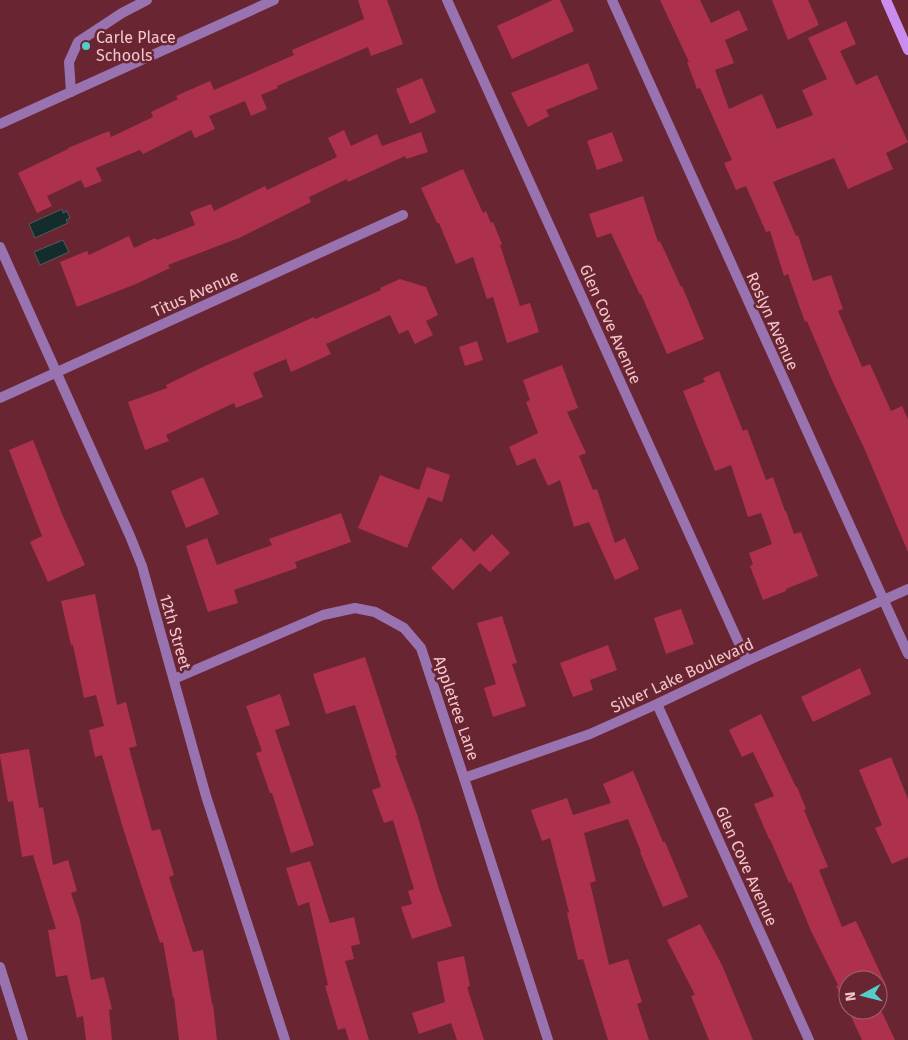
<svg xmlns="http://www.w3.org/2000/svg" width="908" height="1040" font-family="'Fira Sans',sans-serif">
<rect width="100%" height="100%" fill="#6a2532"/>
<!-- water -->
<g fill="#132d2c" stroke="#565b5c">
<path d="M62,209L63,213L67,211L70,218L66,220L68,223L35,238L29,224Z"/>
<path d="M63,240L69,252L40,265L34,252Z"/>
</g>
<!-- building -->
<g fill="#ad314d">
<path d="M358,0H387L403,44L371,56L368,47L277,86L278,88L261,95L267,109L251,116L245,101L209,116L215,129L195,138L191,130L143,154L140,150L96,168L102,181L85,188L81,180L47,196L52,206L37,213L18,173L68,149V148L109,131L111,137L153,117L151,112L178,99L176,96L210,81L214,90L294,55L292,50L364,19Z"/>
<path d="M553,0H560L574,31L512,59L497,26Z"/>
<path d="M660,0H700L711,23L739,10L748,30L725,40L734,63L715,70L729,109L762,94L777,129L813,115L802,90L827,79L808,38L846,21L856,44L840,51L856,85L877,75L908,142L886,153L893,169L848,189L834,158L773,182L796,236L798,235L813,281L831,275L843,309L838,311L862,367L870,364L891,411L902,406L908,419V552L865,450L832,380L807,321L805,322L788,274L784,276L770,231L766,232L746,186L736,190L724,163L732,160L700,88L697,89L687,62H689Z"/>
<path d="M772,0H808L819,25L788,40Z"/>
<path d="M588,63L598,89L546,110L549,116L528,127L511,93Z"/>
<path d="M422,78L436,112L410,124L396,89Z"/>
<path d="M344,130L351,146L377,134L382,146L421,132L428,152L406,159L405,156L348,182L347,179L309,197L311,202L239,238L168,265L170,268L136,284L77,307L60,262L87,251L89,255L129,236L134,248L155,238L157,240L195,225L190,212L211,204L214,211L265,186L267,190L337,157L328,138Z"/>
<path d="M612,132L623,161L597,170L587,141Z"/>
<path d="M463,169L483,213L486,211L491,223L493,222L502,244L500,245L520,306L530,303L539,332L507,343L493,297L487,299L473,257L456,264L439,223H437L421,188Z"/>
<path d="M643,196L658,242L660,241L681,287L682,286L704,339L667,354L641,294L640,295L611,233L597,238L589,214Z"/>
<path d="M400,279L426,287L438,315L426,321L433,335L415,344L408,330L399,334L390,315L326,344L331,354L291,372L286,359L253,373L263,397L236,408L234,403L166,435L169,441L145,450L128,402L167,388L166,385L207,365L314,317L315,319L381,290L380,288Z"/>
<path d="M477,341L483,360L465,366L459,347Z"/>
<path d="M562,365L578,408L567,412L586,453L579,456L593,490L597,489L615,543L625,538L639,569L615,580L589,522L574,527L560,480L548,486L535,458L517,466L509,447L538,433L526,402L530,400L523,380Z"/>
<path d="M719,371L743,431L747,429L766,480L773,477L785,511H786L794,534L801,532L818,576L786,589V591L763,600L750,566L753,564L749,553L772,544L761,513L748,517L731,465L715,471L683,391L705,382L703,378Z"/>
<path d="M33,440L62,514L85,565L48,582L30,542L42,536L9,450Z"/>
<path d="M427,467L450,475L442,502L428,497L407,548L358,528L380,475L419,490Z"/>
<path d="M203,477L219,514L186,528L171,491Z"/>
<path d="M341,513L351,542L295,562L297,568L234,590L238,603L208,612L186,546L207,538L217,565L272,545L269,539Z"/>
<path d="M492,534L510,553L490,572L480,563L453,590L431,568L461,538L474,552Z"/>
<path d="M95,594L117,705L126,702L137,746L129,748L152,831L160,829L174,875L169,877L193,952L203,950L212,1004H213L217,1040H179L174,997L173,998L163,942L160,943L122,825L102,755L95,757L89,730L104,726L96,695L84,698L73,645H71L61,601Z"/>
<path d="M681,609L694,644L666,654L654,618Z"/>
<path d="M502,616L517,663L512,664L526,706L493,717L484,688L496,684L477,623Z"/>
<path d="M608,645L617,670L590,680L593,690L573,697L560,663Z"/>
<path d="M365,657L397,755H395L417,814L438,886L452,926L412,939L401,907L412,904L408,891L414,889L393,820L384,823L372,790L381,787L355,705L326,714L313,674Z"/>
<path d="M860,668L871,694L813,722L801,697Z"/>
<path d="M280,694L290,725L275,730L314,845L291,853L272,793H270L256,753L262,751L246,706Z"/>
<path d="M761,714L796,787H797L806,809L804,810L828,867L819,870L842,927L856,921L886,985L878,989V980H848V1003L845,1005L836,986L838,985L811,931L791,882L789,883L770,839H769L754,804L774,796L753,752L742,757L729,730Z"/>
<path d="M29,749L39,808L43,807L53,865L68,860L77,891L71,893L80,920L91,980L104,977L112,1009L109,1010L112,1040H86L83,1016L77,1018L67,975L56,977L48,930L56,929L33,855L22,857L13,801L8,802L0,756V754Z"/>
<path d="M891,757L908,799V857L892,864L875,828L882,825L859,770Z"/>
<path d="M633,771L663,842H665L688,897L663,907L640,852H641L628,819L584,833L596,881L590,883L609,965L628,959L642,1002L637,1004L649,1040H608L583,959L578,960L567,913L569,912L550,838L542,841L531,810L567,798L573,815L611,803L603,784Z"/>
<path d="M310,861L330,923L354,917L360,944L351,946L354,959L345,961L369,1040H349L345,1028L338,1030L325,986L328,985L309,902L298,906L286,868Z"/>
<path d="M700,924L722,965L753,1040H709L691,996L695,995L667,940Z"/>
<path d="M464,956L470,986L467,987L484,1040H457L451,1023L419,1034L412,1013L445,1002L437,962Z"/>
<path d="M848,1010H881L895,1040H862Z"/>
</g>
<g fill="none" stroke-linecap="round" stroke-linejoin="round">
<!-- service -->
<path stroke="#9973b0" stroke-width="10" d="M71,92L69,62L78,42L122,13L147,0"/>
<!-- minor -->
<g stroke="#9973b0" stroke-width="10">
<path d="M447,0L747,661"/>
<path d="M612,0L908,654"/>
<path d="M0,124L274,0"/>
<path d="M0,247L130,536L142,566L206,796L285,1040"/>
<path d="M0,398L403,215"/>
<path d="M174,679L323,615L355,608L375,612L404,628L421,648L464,778L548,1040"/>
<path d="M657,704L809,1040"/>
<path d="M464,778L590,734L657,704L747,661L908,589"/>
<path d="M0,967L23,1040"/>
</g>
<!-- secondary -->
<path stroke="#ca8def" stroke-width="10" d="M886,0L908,50"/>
</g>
<!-- markers -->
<circle fill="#53cdc9" stroke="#6a2532" stroke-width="2" cx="86" cy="46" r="5"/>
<g text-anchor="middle" stroke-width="5" stroke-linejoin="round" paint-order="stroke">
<!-- poi labels -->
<g font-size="16" fill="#f2c7cb" stroke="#6a2532" text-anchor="start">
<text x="96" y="43">Carle Place<tspan x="96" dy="18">Schools</tspan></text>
</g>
<!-- street labels -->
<g font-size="16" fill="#f2c7cb" stroke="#6a2532">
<text transform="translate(195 293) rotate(-24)" y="6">Titus Avenue</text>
<text transform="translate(773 321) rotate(66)" y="6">Roslyn Avenue</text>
<text transform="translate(611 324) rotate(66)" y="6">Glen Cove Avenue</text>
<text transform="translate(176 632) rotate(74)" y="6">12th Street</text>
<text transform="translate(682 675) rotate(-25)" y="6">Silver Lake Boulevard</text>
<text transform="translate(457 708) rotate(71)" y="6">Appletree Lane</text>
<text transform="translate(747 866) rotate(66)" y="6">Glen Cove Avenue</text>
</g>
</g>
<!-- north arrow -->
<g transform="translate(863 995) rotate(263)"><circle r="24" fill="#6a2532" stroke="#a0666f"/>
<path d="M0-4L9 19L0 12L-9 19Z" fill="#53cdc9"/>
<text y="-8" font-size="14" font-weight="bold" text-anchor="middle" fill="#f2c7cb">N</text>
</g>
</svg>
